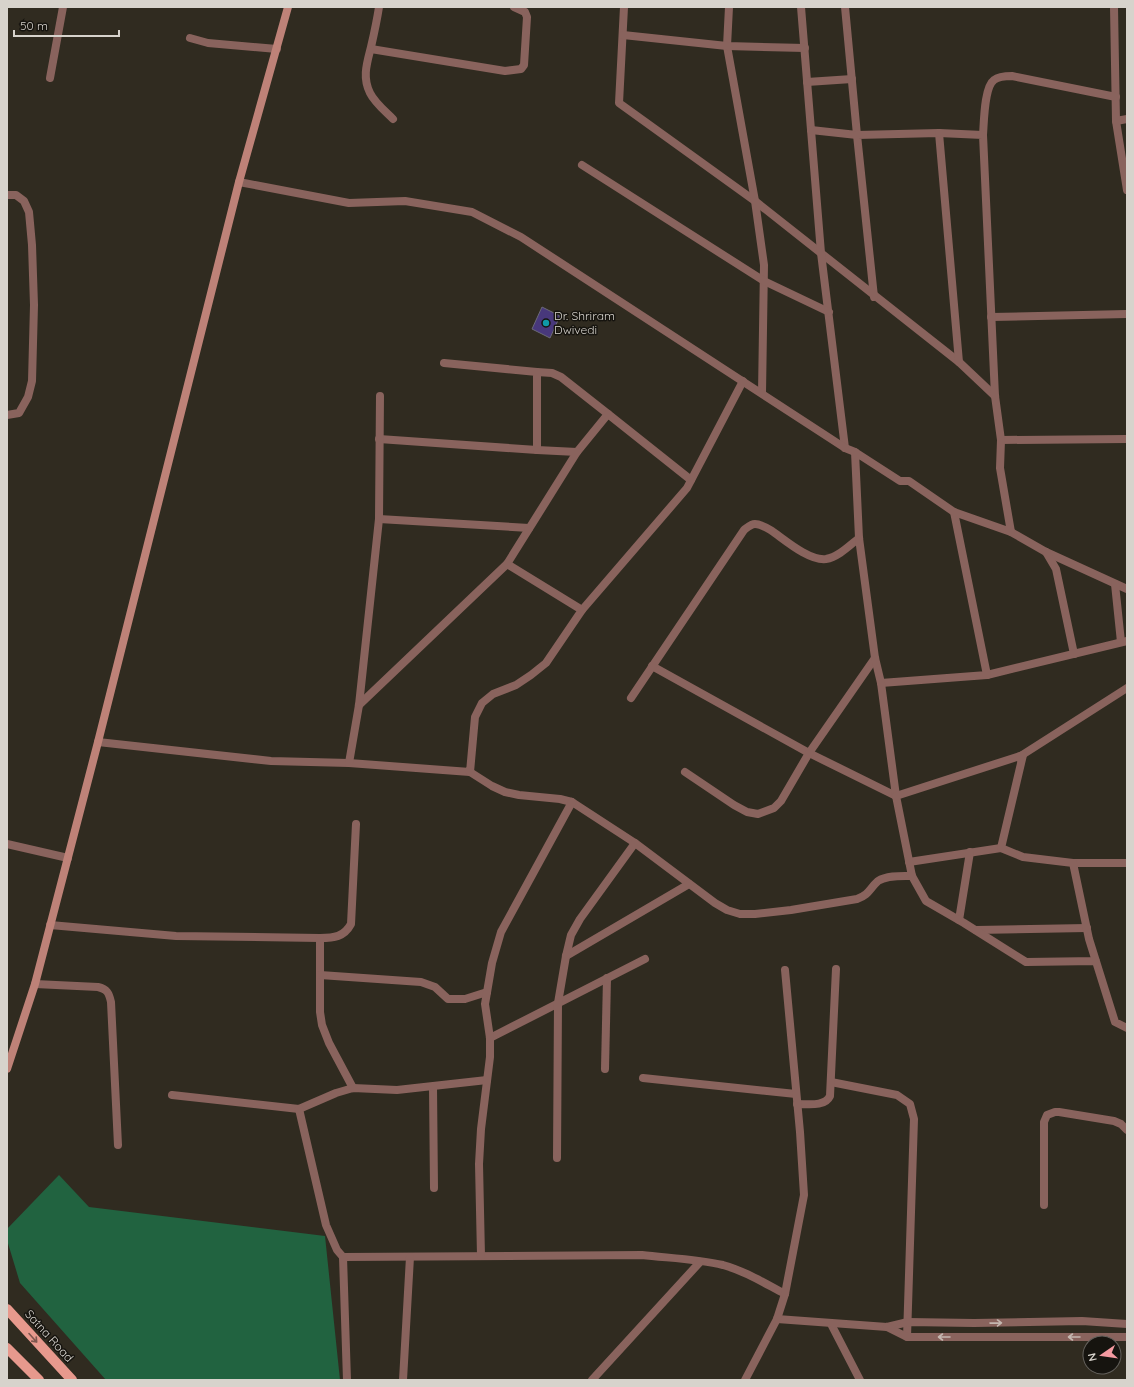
<svg xmlns="http://www.w3.org/2000/svg" width="1134" height="1387" font-family="Quicksand,sans-serif">
<rect width="100%" height="100%" fill="#302b20"/>
<!-- green -->
<path fill="#216340" d="M59,1175L89,1207L325,1236L340,1380H106L20,1283L7,1240V1229Z"/>
<!-- building -->
<path fill="#48387c" stroke="#6b6977" d="M542,307L560,316L550,338L532,329Z"/>
<g fill="none" stroke-linecap="round" stroke-linejoin="round">
<!-- lane -->
<g stroke="#89635d" stroke-width="8">
<path d="M379,7C377,20 374,34 371,47C367,63 362,77 370,93C375,103 385,111 393,119"/>
<path d="M371,49L505,71L521,69L524,65L527,17L525,12L514,7"/>
<path d="M1116,121L1127,119"/>
<path d="M1044,1205V1122L1047,1115L1055,1112H1059L1114,1121L1121,1124L1127,1130"/>
<path d="M831,1324L860,1380"/>
</g>
<!-- street -->
<g stroke="#89635d" stroke-width="8">
<path d="M624,7L619,103L755,201L959,362L995,396"/>
<path d="M729,7L727,46L755,201L764,265L762,393"/>
<path d="M801,7L821,253L845,448"/>
<path d="M1114,7L1116,121L1127,190"/>
<path d="M623,35L727,46L805,48"/>
<path d="M190,38L208,43L277,49"/>
<path d="M50,78L63,7"/>
<path d="M807,82L852,79"/>
<path d="M811,130L857,135L845,7"/>
<path d="M983,135C984,123 984,87 994,80C999,76 1006,76 1012,76L1116,97"/>
<path d="M582,165L764,281L829,312"/>
<path d="M239,182L349,203L405,201L472,212L521,237L845,448L855,452"/>
<path d="M7,195H16L24,201L29,212L32,245L34,305L32,381L28,397L19,413L7,415"/>
<path d="M874,297L857,135L939,133L959,362"/>
<path d="M991,317L1127,314"/>
<path d="M537,372L552,373L561,377L608,414"/>
<path d="M379,439L537,450"/>
<path d="M1001,440L1127,439"/>
<path d="M577,452L608,414L691,480"/>
<path d="M379,519L529,528"/>
<path d="M1011,532L1046,552L1127,589"/>
<path d="M1046,552L1056,569L1074,654"/>
<path d="M1115,584L1121,642"/>
<path d="M582,610L687,488L743,381"/>
<path d="M652,666L809,753L896,796"/>
<path d="M987,675L1127,641"/>
<path d="M881,683L987,675L954,512"/>
<path d="M631,698L744,530C748,527 751,524 755,524C761,524 767,528 772,531C785,540 809,561 826,559C838,557 849,546 859,538"/>
<path d="M359,705L507,564L577,452L537,450V372L444,363"/>
<path d="M98,742L271,761L349,763L470,772L475,717L482,703L493,694L516,685L531,675L546,663L582,610L507,564"/>
<path d="M1019,757L1127,688"/>
<path d="M349,763L359,705L379,519L380,396"/>
<path d="M470,772L492,786L505,792L519,795L560,799L572,802L635,843L715,903L727,910L740,914H755L791,910L857,899C870,894 869,889 878,881C887,875 902,876 912,876"/>
<path d="M685,772L734,805L747,812L758,814L774,808L781,801L809,753L875,658"/>
<path d="M896,796L881,683L875,658L859,538L855,452L900,481H909L954,512L1011,532L1000,468L1001,440L995,396L983,135L939,133"/>
<path d="M7,844L68,858"/>
<path d="M909,862L1001,848"/>
<path d="M1073,863H1127"/>
<path d="M959,920L970,852"/>
<path d="M50,925L176,936L320,938C334,938 344,937 351,924L356,824"/>
<path d="M976,930L1087,928"/>
<path d="M320,938V1012L322,1025L329,1043L353,1088"/>
<path d="M566,956L689,884"/>
<path d="M1096,961L1026,962L964,923L926,901L912,876L896,796L1023,755L1001,848L1023,857L1073,863L1089,939L1115,1022L1127,1028"/>
<path d="M320,975L421,982L435,987L448,999H465L487,992"/>
<path d="M35,984L98,987C107,989 109,993 111,1002L118,1145"/>
<path d="M490,1038L645,959"/>
<path d="M605,1069L607,978"/>
<path d="M643,1078L796,1094"/>
<path d="M831,1082L897,1095L910,1104L914,1119L907,1337"/>
<path d="M433,1087L434,1188"/>
<path d="M172,1095L299,1109L336,1093L353,1088L397,1090L487,1080"/>
<path d="M797,1104C808,1104 825,1107 830,1096L836,969"/>
<path d="M299,1109L326,1225L337,1250L343,1257L642,1255C668,1258 698,1259 723,1265C745,1271 764,1283 785,1294"/>
<path d="M557,1158L558,1003L566,956L571,935L580,919L635,843"/>
<path d="M481,1256L479,1164L481,1129L490,1057V1038L485,1004L492,963L501,932L572,802"/>
<path d="M343,1257L347,1380"/>
<path d="M777,1319L887,1327L908,1322L974,1323L1082,1321L1127,1324"/>
<path d="M887,1327L907,1337H1127"/>
<path d="M403,1380L410,1257"/>
<path d="M592,1380L700,1262"/>
<path d="M745,1380L777,1319L785,1294L804,1195L800,1132L785,970"/>
</g>
<!-- secondary -->
<path stroke="#be8278" stroke-width="8" d="M7,1069L35,984L98,742L239,182L288,7"/>
<!-- primary -->
<g stroke="#e7998d" stroke-width="10">
<path d="M7,1309L72,1380"/>
<path d="M7,1348L39,1380"/>
</g>
</g>
<!-- one-way arrows -->
<defs><path id="oneway-shaft" d="M-6 0H5M1.5-3L5.5 0L1.5 3" fill="none" stroke-width="1.6" stroke-linecap="round" stroke-linejoin="round"/></defs>
<g stroke="#c4b7b0">
<use href="#oneway-shaft" transform="translate(996 1323) rotate(-1)"/>
<use href="#oneway-shaft" transform="translate(944 1337) rotate(-180)"/>
<use href="#oneway-shaft" transform="translate(1074 1337) rotate(-180)"/>
</g>
<use stroke="#7e564e" href="#oneway-shaft" transform="translate(33 1338) rotate(48)"/>
<!-- markers -->
<circle fill="#0f9aa8" stroke="#16140f" stroke-width="1.5" cx="546" cy="323" r="4"/>
<g text-anchor="middle" stroke-width="3" stroke-linejoin="round" paint-order="stroke">
<!-- poi labels -->
<g font-size="12" fill="#d7d3cc" stroke="#16140f" text-anchor="start">
<text x="554" y="320">Dr. Shriram<tspan x="554" dy="14">Dwivedi</tspan></text>
</g>
<!-- street labels -->
<g font-size="12" fill="#d7d3cc" stroke="#16140f">
<text transform="translate(49 1336) rotate(48)" y="4">Satna Road</text>
</g>
</g>
<!-- border -->
<rect width="1134" height="1387" fill="none" stroke="#d7d3cc" stroke-width="16"/>
<!-- north arrow -->
<g transform="translate(1102 1355) rotate(257)"><circle r="19" fill="#16140f" stroke="#63605b"/>
<path d="M0-3L7 15L0 10L-7 15Z" fill="#f49aa0"/>
<text y="-6" font-size="11" font-weight="bold" text-anchor="middle" fill="#d7d3cc">N</text>
</g>
<!-- scale -->
<path d="M14 30v6h105v-6" fill="none" stroke="#d7d3cc" stroke-width="2"/>
<text x="20" y="30" font-size="12" fill="#d7d3cc" stroke="#16140f" stroke-width="3" paint-order="stroke">50 m</text>
</svg>
